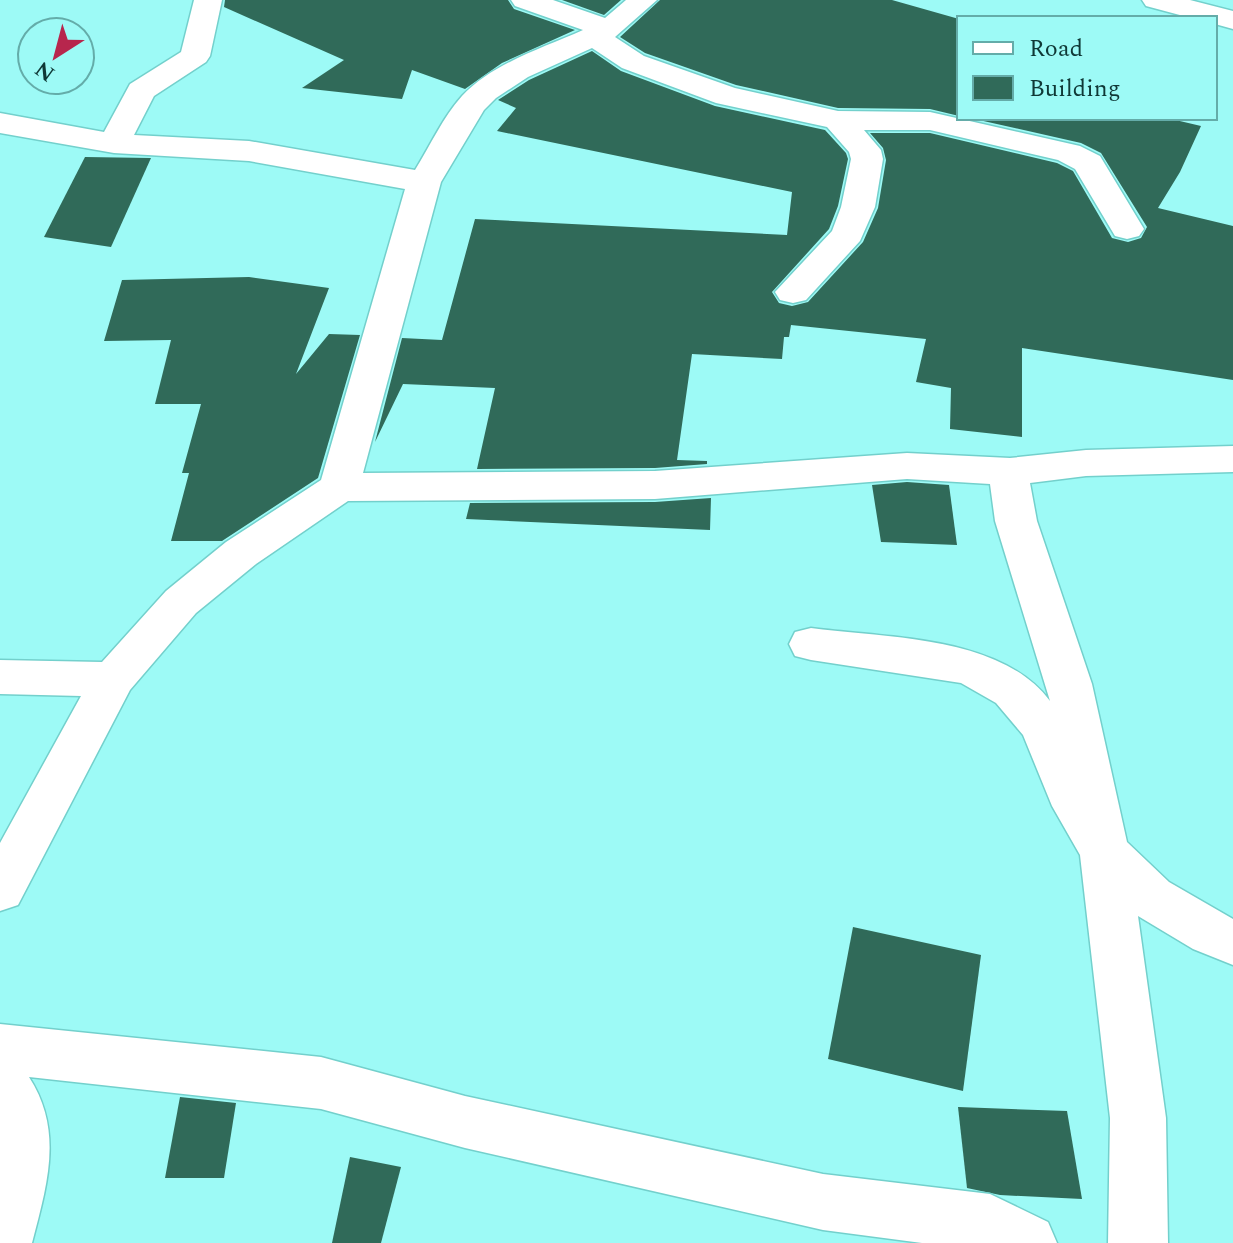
<svg xmlns="http://www.w3.org/2000/svg" width="1233" height="1243" font-family="Spectral,serif">
<rect width="100%" height="100%" fill="#9dfaf6"/>
<!-- building -->
<g fill="#306a59">
<path d="M225,0H508L514,9L575,30L502,63L465,89L412,70L402,99L302,88L344,60L224,7Z"/>
<path d="M562,0H621L604,15Z"/>
<path d="M660,0H892L959,19V116L930,109L838,108L736,85L645,53L620,37Z"/>
<path d="M592,51L621,71L715,106L825,130L846,153L848,159L838,206L829,229L772,292L779,303L792,306L808,302L863,242L878,208L886,160L883,148L870,133H930L1057,163L1073,171L1112,238L1128,242L1141,238L1147,227L1101,153L1081,143L970,118H1167L1201,126L1180,172L1158,208L1233,226V380L1022,348V437L950,429L951,388L916,382L926,339L791,325L789,337H784L782,359L692,354L677,460L707,461V464L655,468L477,469L495,388L403,384L375,442L402,338L442,340L475,219L787,235L792,192L497,131L516,108L498,100L529,80Z"/>
<path d="M85,157L151,158L111,247L44,237Z"/>
<path d="M249,277L329,288L296,374L329,334L360,335L318,478L222,541H171L189,473H182L201,404H155L171,340L104,341L122,280Z"/>
<path d="M907,482L949,485L957,545L881,542L872,485Z"/>
<path d="M711,498L710,530L466,519L470,503L655,502Z"/>
<path d="M853,927L981,955L963,1091L828,1059Z"/>
<path d="M180,1097L236,1103L224,1178H165Z"/>
<path d="M958,1107L1067,1111L1082,1199L1000,1195L967,1188Z"/>
<path d="M350,1157L401,1167L381,1243H332Z"/>
</g>
<g fill="none" stroke-linecap="round" stroke-linejoin="round">
<defs>
<g id="minor">
<path d="M194,0H222L210,56L206,62L154,96L134,135L249,141L415,170C430,146 443,117 462,96C493,63 543,48 583,30L515,6L511,0H553L605,18L626,0H657L615,37L644,56L735,88L838,111L930,112L1080,146L1100,156L1144,229L1139,236L1127,239L1115,236L1075,169L1058,160L930,130H864L881,150L883,159L875,207L860,241L806,300L793,303L780,300L775,292L832,231L841,207L851,159L849,152L827,127L716,103L622,68L592,48L528,77L496,98L484,110L441,182L363,473L655,471L907,453L1010,458L1086,450L1233,446V472L1086,476L1030,483L1037,521L1092,684L1127,842L1169,882L1233,919V965L1193,949L1138,916L1166,1118L1168,1243H1108L1110,1118L1080,855L1052,806L1023,735L996,703L961,683L811,660L795,656L789,644L795,632L811,628C885,638 1001,635 1050,701L995,521L990,484L907,479L655,499L348,501L256,564L196,613L130,690L18,905L0,911V843L81,696L0,694V660L102,662L166,591L226,542L321,480L405,189L249,161L114,153L0,133V113L104,132L130,84L181,52Z"/>
<path d="M1142,0H1190L1233,11V29L1215,24V18H1191L1146,6Z"/>
<path d="M0,1024L321,1057L465,1096L823,1174L990,1194L1048,1222L1057,1243H922L823,1230L465,1148L321,1109L29,1077C64,1131 47,1185 32,1243H0Z"/>
</g>
</defs>
<!-- minor casing -->
<use href="#minor" stroke="#73d0cc" stroke-width="3"/>
<!-- minor -->
<use href="#minor" fill="#fff" fill-rule="evenodd"/>
</g>
<!-- legend -->
<rect x="957" y="16" width="260" height="104" fill="#9dfaf6" stroke="#64aca9" stroke-width="2"/>
<rect x="973" y="42" width="40" height="12" fill="#ffffff" stroke="#64aca9" stroke-width="2"/>
<text x="1029" y="56" font-size="24" fill="#0f3836">Road</text>
<rect x="973" y="76" width="40" height="24" fill="#306a59" stroke="#64aca9" stroke-width="2"/>
<text x="1029" y="96" font-size="24" fill="#0f3836">Building</text>
<!-- north arrow -->
<g transform="translate(56 56) rotate(216)"><circle r="38" fill="#9dfaf6" stroke="#64aca9" stroke-width="2"/>
<path d="M0-6L14 30L0 20L-14 30Z" fill="#b7264d"/>
<text y="-12" font-size="22" font-weight="bold" text-anchor="middle" fill="#0f3836">N</text>
</g>
</svg>
